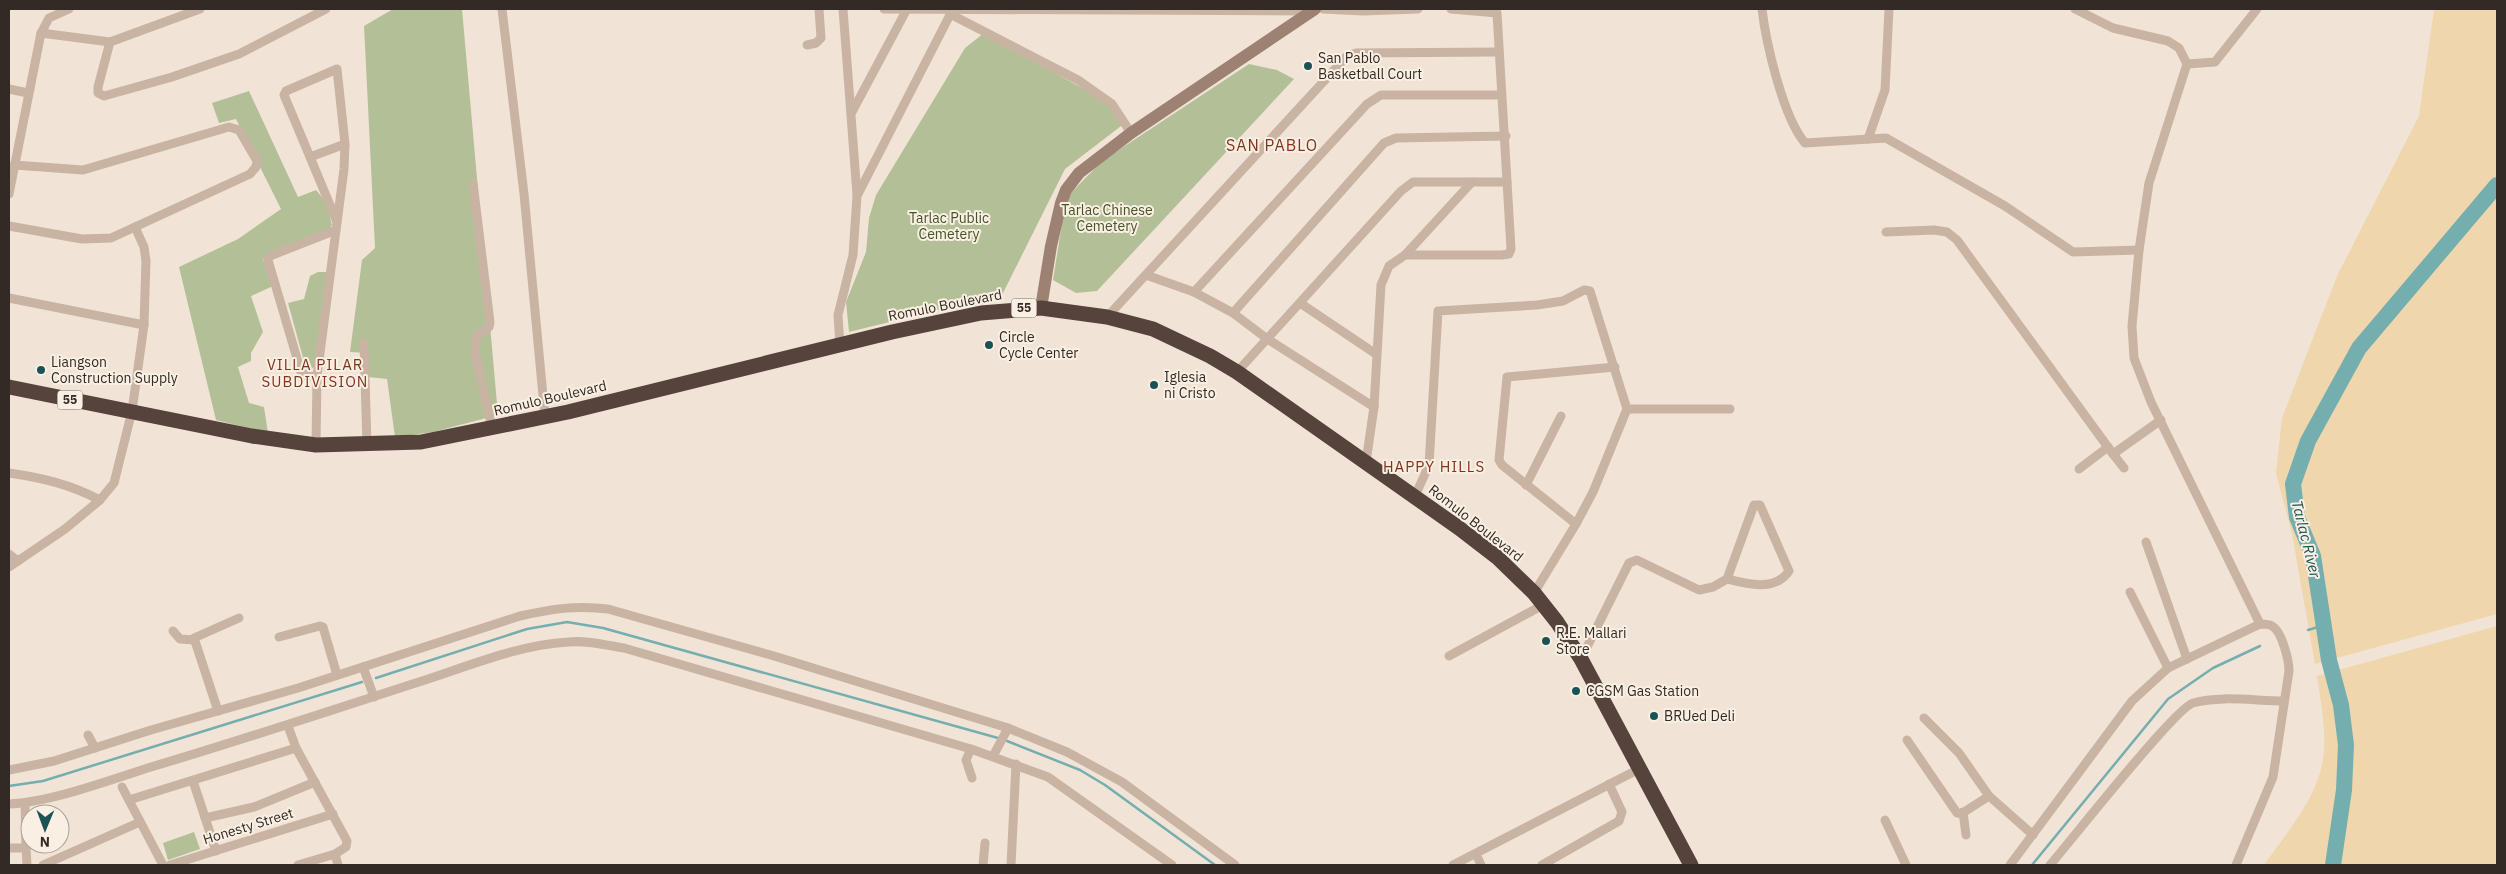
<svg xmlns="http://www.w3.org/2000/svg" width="2506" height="874" font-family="'IBM Plex Sans',sans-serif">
<rect width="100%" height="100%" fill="#f1e4d7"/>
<!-- green -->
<g fill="#b3c097">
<path d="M393,9H462L498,415L433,432L395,437L387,379L368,377V353L350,352L362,260L375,248L364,26Z"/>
<path d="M984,33L1114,106L1125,123L1065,169L1001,297L962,304L849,332L846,302L866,252L869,218L876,195L965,48Z"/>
<path d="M1249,64L1277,70L1294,79L1097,291L1076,293L1053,280L1066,198L1102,161Z"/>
<path d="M249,91L298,197L316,190L326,202L332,225L329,229L263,259L273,286L251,296L263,332L251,353V361L238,367L249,403L264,407L268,433L216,420L179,267L238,239L281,209L236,119L219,123L212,103Z"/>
<path d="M318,272H327L314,367L307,372L288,303L304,299L310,276Z"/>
<path d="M194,832L200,849L168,860L163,843Z"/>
</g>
<!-- sand -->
<g fill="#efd6ac">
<path d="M2434,9H2497V614L2315,664L2292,534L2276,473L2282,418L2337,276L2419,116Z"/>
<path d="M2497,626V865H2264C2285,835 2314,802 2322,765C2328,737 2321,705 2317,676Z"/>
</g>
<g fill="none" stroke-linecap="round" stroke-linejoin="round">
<!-- stream -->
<g stroke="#75aeaf" stroke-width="2.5">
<path d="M2308,630L2325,625"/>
<path d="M376,678L527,629L567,622L603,628L998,738"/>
<path d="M1007,741L1080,770L1105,785L1215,865"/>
<path d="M9,786L43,781L362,682"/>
<path d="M2032,865L2168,699L2213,668L2260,646"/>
</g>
<!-- river -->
<path stroke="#75aeaf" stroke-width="16" d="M2333,865L2344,790L2346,745L2341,705L2329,660L2313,556L2297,517L2293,484L2308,441L2359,348L2497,185"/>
<!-- street -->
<g stroke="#c9b4a3" stroke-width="9">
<path d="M502,9L524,194L545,417"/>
<path d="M843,9L857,195"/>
<path d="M884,9L1311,11"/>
<path d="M1323,9L1363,11L1418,9"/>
<path d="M1762,9C1766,43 1783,117 1805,143L1886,138L2005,206L2073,252L2139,250"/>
<path d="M2075,9L2113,28L2168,41L2179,48L2187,64L2149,183L2139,250L2132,326L2134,358L2151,402L2260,624"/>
<path d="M952,15L1078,80L1112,104L1131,133"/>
<path d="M41,33L110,42L98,87V93L104,96L172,77L239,54L326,9"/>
<path d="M110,42L200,9"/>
<path d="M807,45L816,43L821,38L819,9"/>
<path d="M2187,64L2215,62L2257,9"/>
<path d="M9,89L28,93"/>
<path d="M852,112L907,9"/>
<path d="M1868,139L1885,90L1889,9"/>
<path d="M310,157L284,95L286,91L337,69L345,144L344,169L317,376L316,445"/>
<path d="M473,183L490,322L489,327L477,336L475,352L492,428"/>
<path d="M9,194L41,33L49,18L69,9"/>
<path d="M337,222L310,157L345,144"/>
<path d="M9,226L82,239L111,238L250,174L256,167L257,161L239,130L229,127L83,170L14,165"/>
<path d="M1886,232L1934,230L1947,232L1957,240L2113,454L2161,420"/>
<path d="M1405,255H1502L1509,254L1511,249L1497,13L1451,9"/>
<path d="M1146,275L1194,292L1233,313L1266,338L1374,407"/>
<path d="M1194,292L1367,104L1381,95H1501"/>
<path d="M9,298L144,325"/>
<path d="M1300,303L1376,354"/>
<path d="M1233,313L1384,143L1396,138L1506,136"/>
<path d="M1107,317L1347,56L1356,53L1499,52"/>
<path d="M364,343L367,445"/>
<path d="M840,346L838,315L853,255L857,196L953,9"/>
<path d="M1237,372L1401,191L1413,182H1507"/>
<path d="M317,376H307L301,372L268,260L270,256L336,230"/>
<path d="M1627,409H1730"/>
<path d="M2113,454L2124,468"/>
<path d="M1366,462L1374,407L1381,285L1389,266L1405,255L1472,182"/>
<path d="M2079,469L2108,447"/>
<path d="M9,473C43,478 69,484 100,500"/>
<path d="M1526,485L1561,416"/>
<path d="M1415,496L1429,465L1438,311L1537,305L1563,301L1584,290L1590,291L1627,409L1593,492L1576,524L1534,593"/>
<path d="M1576,524L1502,465L1499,460L1507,377L1615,367"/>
<path d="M2146,542L2187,659"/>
<path d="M9,554L18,561"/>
<path d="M9,567L65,529L100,500L114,483L132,411L144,325L146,261L144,247L135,227"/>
<path d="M2130,592L2168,668"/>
<path d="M173,631L180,639L194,640"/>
<path d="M279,637L320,626L323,627L337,675"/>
<path d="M1449,656L1543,605"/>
<path d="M1581,659L1629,563L1637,560L1699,590L1713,587L1727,579L1754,505H1760L1789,571C1775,592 1746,584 1727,579"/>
<path d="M363,667L374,697"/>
<path d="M218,711L194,638L239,618"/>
<path d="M1924,718L1959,753L1989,796L2033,835"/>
<path d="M288,726L296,748L347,841L346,847L335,854L298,865"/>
<path d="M88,735L95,748"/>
<path d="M1907,740L1957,813L1961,814L1989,796"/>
<path d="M971,749L966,760L972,778"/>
<path d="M993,756L1008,728"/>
<path d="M9,770L54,761L151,730L298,688L520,616C552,609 575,605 608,609L774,656L1008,728L1067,752L1122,782L1235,865"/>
<path d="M193,781L216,851"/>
<path d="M122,787L163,865"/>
<path d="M129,800L296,748"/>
<path d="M25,803L26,848"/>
<path d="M9,804C51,802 110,780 151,767C242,740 332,710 422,681C469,666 518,645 568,642C587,640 606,645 624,648L971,749L1048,777L1172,865"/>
<path d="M1963,812L1966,835"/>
<path d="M205,818L254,807L315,782"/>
<path d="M1885,820L1906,865"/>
<path d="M9,848H26L27,865"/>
<path d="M335,854L338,865"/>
<path d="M1476,854L1481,865"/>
<path d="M43,865L140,822"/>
<path d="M170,865L333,814"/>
<path d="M983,865L985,843"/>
<path d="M1011,865L1016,764"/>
<path d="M1453,865L1639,769"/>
<path d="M1542,865L1619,821L1622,812L1609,784"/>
<path d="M2010,865L2132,701L2168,668L2260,624C2263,624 2269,624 2272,626C2282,631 2289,661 2289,671L2273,777L2236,865"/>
<path d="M2050,865C2070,842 2175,708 2193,703C2221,695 2255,701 2284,701"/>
</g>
<!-- secondary -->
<path stroke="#9d8274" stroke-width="12" d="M1041,308L1051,246L1061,203L1066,190L1079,173L1131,133L1315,9"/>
<!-- highway -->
<path stroke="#55433c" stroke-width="15" d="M9,387L252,436L316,445L421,442L568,412L892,332L981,313L1041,308L1107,317L1153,329L1210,356L1237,372L1459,528L1498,558L1534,593L1557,622L1581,659L1691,865"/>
</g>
<!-- markers -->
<g fill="#1a5356" stroke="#f9efe3" stroke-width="2">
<circle cx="1308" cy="66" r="5"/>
<circle cx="989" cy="345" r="5"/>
<circle cx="41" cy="370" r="5"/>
<circle cx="1154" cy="385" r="5"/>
<circle cx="1546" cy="641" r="5"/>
<circle cx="1576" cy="691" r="5"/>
<circle cx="1654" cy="716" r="5"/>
</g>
<g text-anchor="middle" stroke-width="4" stroke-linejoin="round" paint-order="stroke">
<!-- shield labels -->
<g fill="#f9efe3" stroke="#6f655e" stroke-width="1">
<rect x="1011.5" y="298.5" width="25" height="19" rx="4"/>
<rect x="57.5" y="390.5" width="25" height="19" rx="4"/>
</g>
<g font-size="12" font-weight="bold" fill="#342a25">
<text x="1024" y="312">55</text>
<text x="70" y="404">55</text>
</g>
<!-- poi labels -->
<g font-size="14" fill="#342a25" stroke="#f9efe3" text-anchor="start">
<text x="1318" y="63">San Pablo<tspan x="1318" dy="16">Basketball Court</tspan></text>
<text x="999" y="342">Circle<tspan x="999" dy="16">Cycle Center</tspan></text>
<text x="51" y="367">Liangson<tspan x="51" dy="16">Construction Supply</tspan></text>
<text x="1164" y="382">Iglesia<tspan x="1164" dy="16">ni Cristo</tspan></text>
<text x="1556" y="638">R.E. Mallari<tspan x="1556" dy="16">Store</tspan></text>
<text x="1586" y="696">CGSM Gas Station</text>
<text x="1664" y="721">BRUed Deli</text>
</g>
<!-- park labels -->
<g font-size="14" fill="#445328" stroke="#f9efe3">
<text x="1107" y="215">Tarlac Chinese<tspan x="1107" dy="16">Cemetery</tspan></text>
<text x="949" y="223">Tarlac Public<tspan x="949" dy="16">Cemetery</tspan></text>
</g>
<!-- street labels -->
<g font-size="14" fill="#342a25" stroke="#f9efe3">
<text transform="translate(945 305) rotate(-11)" y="5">Romulo Boulevard</text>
<text transform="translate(550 398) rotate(-13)" y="5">Romulo Boulevard</text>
<text transform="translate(1476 523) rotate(38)" y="5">Romulo Boulevard</text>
<text transform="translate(248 826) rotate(-17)" y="5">Honesty Street</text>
</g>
<!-- neighbourhood labels -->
<g font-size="15" letter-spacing="1" fill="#85331c" stroke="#f9efe3">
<text x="315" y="370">VILLA PILAR<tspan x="315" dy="17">SUBDIVISION</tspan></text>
<text x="1434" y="472">HAPPY HILLS</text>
</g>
<!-- water labels -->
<g font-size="15" font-style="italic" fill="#1a5356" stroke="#f9efe3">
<text transform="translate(2306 539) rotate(76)" y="5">Tarlac River</text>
</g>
<!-- quarter labels -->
<g font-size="16" letter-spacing="1" fill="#85331c" stroke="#f9efe3">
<text x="1272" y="151">SAN PABLO</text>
</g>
</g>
<!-- border -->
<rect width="2506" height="874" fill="none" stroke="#342a25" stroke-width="20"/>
<!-- north arrow -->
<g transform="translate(45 829) rotate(181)"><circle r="24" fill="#f9efe3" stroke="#aaa097"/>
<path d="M0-4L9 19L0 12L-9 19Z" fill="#1a5356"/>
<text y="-8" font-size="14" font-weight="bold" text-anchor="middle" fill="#342a25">N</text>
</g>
</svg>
